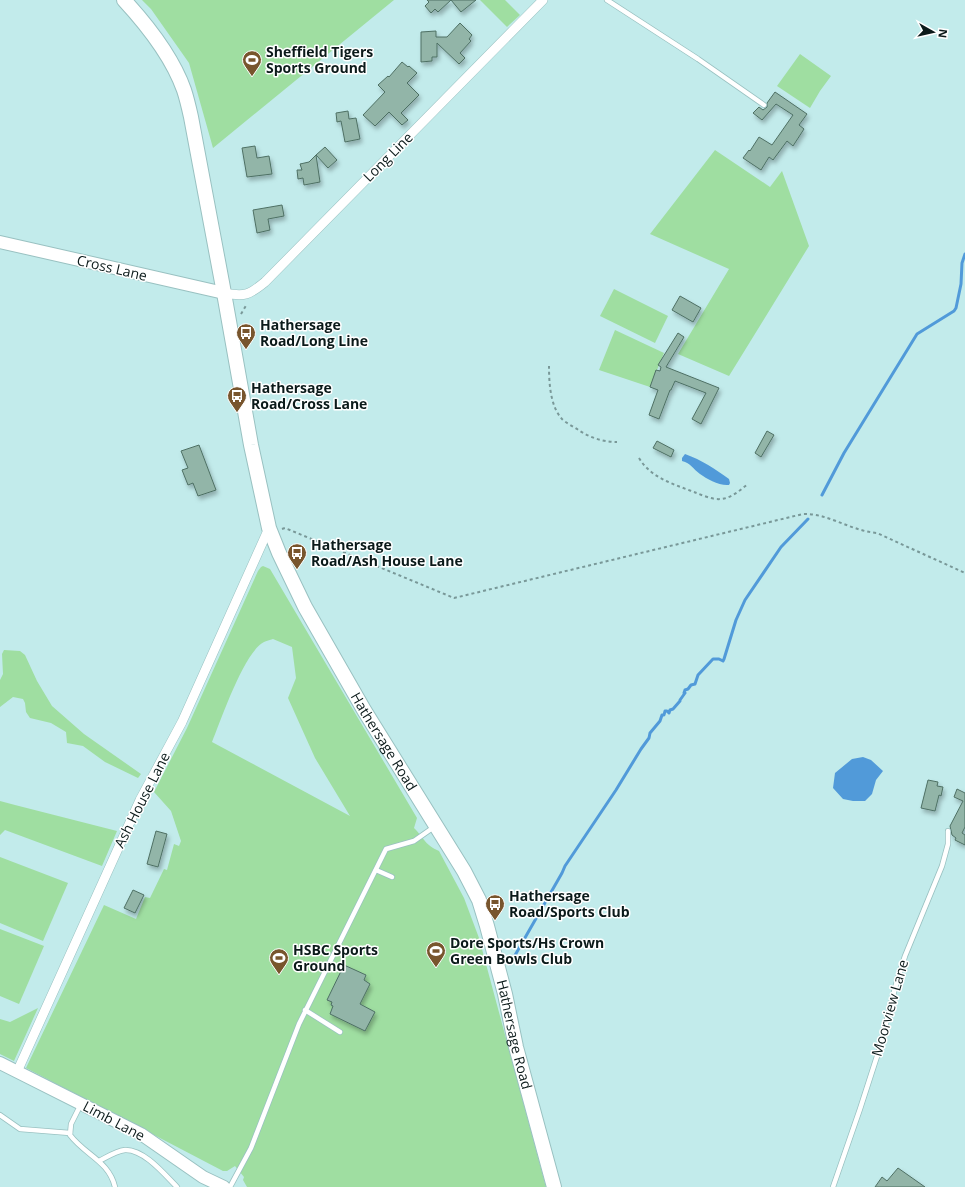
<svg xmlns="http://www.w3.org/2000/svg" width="965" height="1187" font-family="'Open Sans',sans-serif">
<defs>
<filter id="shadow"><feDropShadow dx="2" dy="3.5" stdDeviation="2" flood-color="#0004"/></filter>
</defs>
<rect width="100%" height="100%" fill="#c2ebeb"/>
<!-- green -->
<g fill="#9fdea1" fill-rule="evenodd">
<path d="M142,0H394L213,148L189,63L151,9Z"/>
<path d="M480,0H505L520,15L507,27Z"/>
<path d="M800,54L831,76L820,91L810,108L777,86Z"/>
<path d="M715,150L770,187L782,171L809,246L729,376L678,354L729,269L650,234Z"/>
<path d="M614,289L668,316L655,343L600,316Z"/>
<path d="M615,330L664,353L650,387L599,370Z"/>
<path d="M263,566L270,569L417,818L414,828C424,838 425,845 439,851L464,898L479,938L546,1187H247L243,1180L244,1177L235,1166L227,1171H223L26,1068L104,905L136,919L145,897L150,898L164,869L167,870L174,844L179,846L181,841L171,811L154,792L187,728L258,571L261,567ZM273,639L292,647L296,678L288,698L315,758L350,816L212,742C221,720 244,652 264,642C266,641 270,640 273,639Z"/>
<path d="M4,650L20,651L25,655L37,681L52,706L84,734L141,774L138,778L105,762L83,746L67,743L66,732L51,723L30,718L26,712L25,703L23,699L13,697L0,707V680L3,674L2,654Z"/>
<path d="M0,801L15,805L117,831L102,866L5,830L0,835Z"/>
<path d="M0,857L68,883L43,941L0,923Z"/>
<path d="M0,929L44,946L19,1004L0,996Z"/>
<path d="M38,1008L14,1061L0,1054V1019L10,1022Z"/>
</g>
<!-- water -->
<g fill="#519ad9">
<path d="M685,454C702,460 715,469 729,479L730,483L729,485C719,486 707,479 700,474C693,469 691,463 682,461V458Z"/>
<path d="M863,757L871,760L883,771L876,780L872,794L865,801H853L843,799L833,788L835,773L852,759Z"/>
</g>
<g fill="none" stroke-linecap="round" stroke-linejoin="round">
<!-- stream -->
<g stroke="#519ad9" stroke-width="3">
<path d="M822,495L844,453L917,334L954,311L956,308L961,284L962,263L965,254"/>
<path d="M510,964L562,873L565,866L616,790L641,749L649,738L650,733L660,721L662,715H664L665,711H667L669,713L670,710L673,709L680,701V700L685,693H684L685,690L688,689L691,685L695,684L698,675L713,659H719L723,661L724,659L736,620L745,600L781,547L808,519"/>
</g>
</g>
<!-- building -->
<g fill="#92b5a8" stroke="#4e7064" filter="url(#shadow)">
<path d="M427,0H476L461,12L451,0L438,12L435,9L431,13L425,6L429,2Z"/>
<path d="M460,23L472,35L469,39L471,41L460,53L465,58L459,64L437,43V57H432V61L421,62V32L436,31V37H447Z"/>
<path d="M402,62L408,67L409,66L417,73L407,83L419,95L401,113L408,120L402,125L389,112L375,126L363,115L385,92L378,85L388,76L389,77Z"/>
<path d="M775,92L807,114L799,125L804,129L793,146L787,141L773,160L769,157L761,170L743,158L749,150L750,151L759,137L772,145L793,115L776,104L762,120L753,113L759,107L763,110L767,107V103Z"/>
<path d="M348,111L349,119L356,118L360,139L345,142L341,121L337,122L336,113Z"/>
<path d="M255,146L257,158L269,156L272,174L247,177L242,148Z"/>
<path d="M325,147L337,160L328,168L316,155Z"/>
<path d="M316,155L320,182L304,185L303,178L298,179L297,170H302L300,164L309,162Z"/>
<path d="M282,205L284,216L268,219L270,230L257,233L253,210Z"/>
<path d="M680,296L701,308L693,322L672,310Z"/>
<path d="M678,333L684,337L666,367L719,388L701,424L692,419L706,393L675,381L671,390H670L659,419L649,415L658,390L650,387L656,370L660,371L661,367L658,365Z"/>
<path d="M767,431L774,435L761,457L755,453Z"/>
<path d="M657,441L674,450L671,457L653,448Z"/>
<path d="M199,445L216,490L198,496L193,483L188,485L182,470L188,468L181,451Z"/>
<path d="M928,780L938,782L937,786L943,787L941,796L939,795L935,811L921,808Z"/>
<path d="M957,789L965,793V827L962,833L965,835V845L955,840L956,838L952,835L950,826L963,801L954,797Z"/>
<path d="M156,831L167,834L158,867L147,864Z"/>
<path d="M133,890L144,895L135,913L124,908Z"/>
<path d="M344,965L366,975L364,980L370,984L360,1004L375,1012L365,1031L330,1014L333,1006L331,1005L332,1002L327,1000Z"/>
<path d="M898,1168L925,1187H875L882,1177L887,1181Z"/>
</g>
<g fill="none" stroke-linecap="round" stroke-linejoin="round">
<defs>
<g id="lane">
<path d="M607,0L698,59L764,105"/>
<path d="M376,870L392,877"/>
<path d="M305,1010L340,1032"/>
<path d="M81,1104L71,1124L70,1135C85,1155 109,1161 115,1187"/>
<path d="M0,1115L20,1129L70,1133"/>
<path d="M99,1161C107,1157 116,1151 125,1150C144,1149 165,1175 177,1187"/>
<path d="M230,1187L251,1148L299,1024L386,849L414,841L434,827"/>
<path d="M833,1187L860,1109L880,1047L895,988L905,956L942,866L948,844V831"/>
</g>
<g id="street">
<path d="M224,293C245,297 249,295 265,282L543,0"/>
<path d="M17,1072L140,800L182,722L269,528"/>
</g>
<g id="secondary">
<path d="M0,242L224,293"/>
<path d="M0,1063L141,1134L203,1177L224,1187"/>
</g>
<g id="primary">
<path id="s1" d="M124,0C148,26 172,56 184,90C187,99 189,108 191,117L224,293L251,445L269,528L279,553L305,607L364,710L464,871L479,900L487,926L505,994L516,1047L554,1187"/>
</g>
</defs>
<!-- lane casing -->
<use href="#lane" stroke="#99c1c1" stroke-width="6"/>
<!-- street casing -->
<use href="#street" stroke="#99c1c1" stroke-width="10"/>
<!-- secondary casing -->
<use href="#secondary" stroke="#99c1c1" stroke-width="14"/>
<!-- primary casing -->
<use href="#primary" stroke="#99c1c1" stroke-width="16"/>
<!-- path -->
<g stroke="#799898" stroke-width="2" stroke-dasharray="3 3" stroke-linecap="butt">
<path d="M241,314L247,304"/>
<path d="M549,366C549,382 550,406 562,419C566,423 574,427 580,431C591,438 604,442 617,442"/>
<path d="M639,458C651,478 673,484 694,492C702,495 712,500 721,499C732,498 740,490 748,484"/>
<path d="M282,529L285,528L454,598L803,514C828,513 851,531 877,533L965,573"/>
</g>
<!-- lane -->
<use href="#lane" stroke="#fff" stroke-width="4.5"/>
<!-- street -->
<use href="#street" stroke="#fff" stroke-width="9"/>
<!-- secondary -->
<use href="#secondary" stroke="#fff" stroke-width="12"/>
<!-- primary -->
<use href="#primary" stroke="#fff" stroke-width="14"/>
</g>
<!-- icons -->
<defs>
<symbol id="stadium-pin" viewBox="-11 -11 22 30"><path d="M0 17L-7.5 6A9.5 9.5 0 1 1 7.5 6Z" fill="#78552d" stroke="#fff"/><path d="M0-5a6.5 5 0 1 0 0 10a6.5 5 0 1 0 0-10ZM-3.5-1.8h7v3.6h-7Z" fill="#fff"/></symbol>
<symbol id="bus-pin" viewBox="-11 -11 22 30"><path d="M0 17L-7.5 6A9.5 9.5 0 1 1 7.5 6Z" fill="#78552d" stroke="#fff"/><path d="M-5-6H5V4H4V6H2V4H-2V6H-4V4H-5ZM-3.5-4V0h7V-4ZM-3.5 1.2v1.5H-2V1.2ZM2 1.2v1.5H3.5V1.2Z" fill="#fff"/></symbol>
</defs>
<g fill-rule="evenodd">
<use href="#stadium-pin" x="241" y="49" width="22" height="30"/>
<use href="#bus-pin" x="235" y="322" width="22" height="30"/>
<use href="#bus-pin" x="226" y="385" width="22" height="30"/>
<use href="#bus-pin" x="286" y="542" width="22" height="30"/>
<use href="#bus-pin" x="484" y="893" width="22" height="30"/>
<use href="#stadium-pin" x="425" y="940" width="22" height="30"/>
<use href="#stadium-pin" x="268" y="947" width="22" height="30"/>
</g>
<g text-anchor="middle" stroke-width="3" stroke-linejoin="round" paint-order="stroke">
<!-- poi labels -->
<g font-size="14" font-weight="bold" fill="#0b1a1a" stroke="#fff" text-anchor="start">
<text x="266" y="57">Sheffield Tigers<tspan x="266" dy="16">Sports Ground</tspan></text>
<text x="260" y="330">Hathersage<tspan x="260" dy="16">Road/Long Line</tspan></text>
<text x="251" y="393">Hathersage<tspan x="251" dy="16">Road/Cross Lane</tspan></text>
<text x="311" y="550">Hathersage<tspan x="311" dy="16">Road/Ash House Lane</tspan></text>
<text x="509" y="901">Hathersage<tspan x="509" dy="16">Road/Sports Club</tspan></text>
<text x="450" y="948">Dore Sports/Hs Crown<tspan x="450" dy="16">Green Bowls Club</tspan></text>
<text x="293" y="955">HSBC Sports<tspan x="293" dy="16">Ground</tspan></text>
</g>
<!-- street labels -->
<g font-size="14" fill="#0b1a1a" stroke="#fff">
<text transform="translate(388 157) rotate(-45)" y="5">Long Line</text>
<text transform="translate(112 268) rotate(13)" y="5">Cross Lane</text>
<text dy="5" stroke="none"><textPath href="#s1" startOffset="798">Hathersage Road</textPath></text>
<text transform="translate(142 800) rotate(-63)" y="5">Ash House Lane</text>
<text transform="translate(890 1008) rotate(-74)" y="5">Moorview Lane</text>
<text dy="5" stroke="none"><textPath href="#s1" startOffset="1122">Hathersage Road</textPath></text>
<text transform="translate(114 1121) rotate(28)" y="5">Limb Lane</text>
</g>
</g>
<!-- north arrow -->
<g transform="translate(933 32) rotate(98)" stroke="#ffffff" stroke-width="3" paint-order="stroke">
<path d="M0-3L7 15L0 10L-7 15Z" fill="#0b1a1a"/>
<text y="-6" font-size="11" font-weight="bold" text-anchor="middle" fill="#0b1a1a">N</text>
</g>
</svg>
